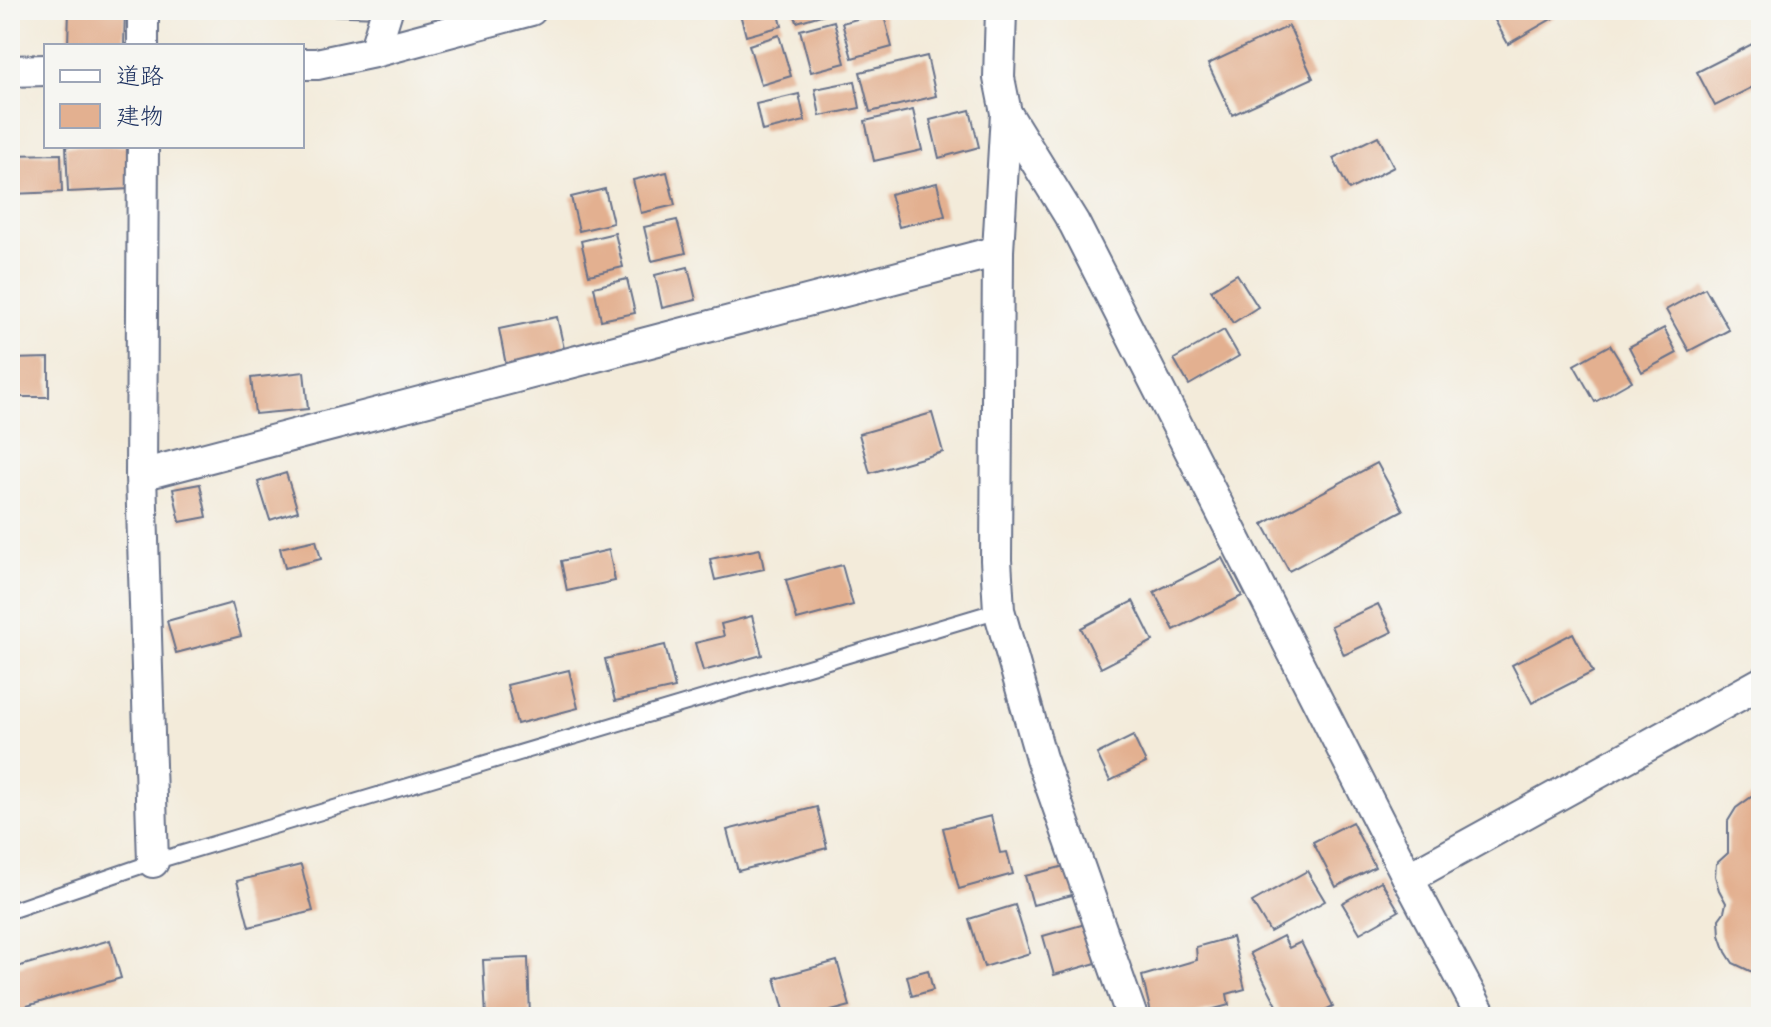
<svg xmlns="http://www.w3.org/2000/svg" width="1771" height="1027" font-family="'Architects Daughter','Klee One',sans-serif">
<rect width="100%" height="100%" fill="#f6f6f2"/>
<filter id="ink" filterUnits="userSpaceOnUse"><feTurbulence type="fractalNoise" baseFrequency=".0125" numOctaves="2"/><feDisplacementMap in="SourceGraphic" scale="16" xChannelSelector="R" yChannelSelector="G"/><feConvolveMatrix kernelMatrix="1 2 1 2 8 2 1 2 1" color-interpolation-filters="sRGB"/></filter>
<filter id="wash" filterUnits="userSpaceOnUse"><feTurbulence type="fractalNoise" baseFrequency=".006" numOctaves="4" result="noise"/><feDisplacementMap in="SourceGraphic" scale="32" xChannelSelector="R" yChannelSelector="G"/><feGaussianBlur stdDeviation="1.8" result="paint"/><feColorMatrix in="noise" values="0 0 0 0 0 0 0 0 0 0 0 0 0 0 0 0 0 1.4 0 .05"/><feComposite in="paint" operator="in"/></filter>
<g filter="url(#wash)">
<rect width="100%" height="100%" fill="#f3ebda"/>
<g id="blocks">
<!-- building -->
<g fill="#e3b090">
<path d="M69,10H125L124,46L68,45Z"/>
<path d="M323,10H378V17L323,15Z"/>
<path d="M739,10H778L782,26L746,36Z"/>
<path d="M793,10H835V11L797,22Z"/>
<path d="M1496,10H1558L1560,14L1508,44L1491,13Z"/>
<path d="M883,12L892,47L852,58L842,23Z"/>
<path d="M834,21L845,63L811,72L800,30Z"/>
<path d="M1289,26L1313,78L1232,115L1208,64Z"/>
<path d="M779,35L791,76L761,85L749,45Z"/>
<path d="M1754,43L1761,56V83L1715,106L1697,72Z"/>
<path d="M927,56L936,96L870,112L860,72Z"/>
<path d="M855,81L860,108L820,116L815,89Z"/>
<path d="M799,94L805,121L762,131L756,104Z"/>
<path d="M913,110L922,150L874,161L865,121Z"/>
<path d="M970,110L979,147L939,158L930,120Z"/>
<path d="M1378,136L1394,167L1349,190L1333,158Z"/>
<path d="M66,146H129L131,189L68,192Z"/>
<path d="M61,154L62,192L10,194V155Z"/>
<path d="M667,172L675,205L641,213L633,180Z"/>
<path d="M937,183L945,216L899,227L890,194Z"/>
<path d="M605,189L613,223L579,231L571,197Z"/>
<path d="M677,220L686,253L652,261L644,227Z"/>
<path d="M615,233L623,267L589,275L581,241Z"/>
<path d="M688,267L696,300L662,308L655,275Z"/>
<path d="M1237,274L1258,307L1233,323L1211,290Z"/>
<path d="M627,279L635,313L601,320L594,287Z"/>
<path d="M1705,288L1729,330L1689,351L1666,310Z"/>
<path d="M557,317L565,353L506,365L499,329Z"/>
<path d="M1664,328L1677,353L1642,372L1629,347Z"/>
<path d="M1224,330L1239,356L1189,385L1174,359Z"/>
<path d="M1610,345L1632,381L1595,402L1574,365Z"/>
<path d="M49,358V397H10V359Z"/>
<path d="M304,372L308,409L255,414L251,378Z"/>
<path d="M932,413L943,452L870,473L859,434Z"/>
<path d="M1377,463L1403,510L1289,571L1263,524Z"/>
<path d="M286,473L298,511L270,520L258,482Z"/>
<path d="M200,484L207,517L180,522L173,489Z"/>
<path d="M316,540L321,559L285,568L280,548Z"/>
<path d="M760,549L764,569L715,580L710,559Z"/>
<path d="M609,550L615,581L567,591L561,561Z"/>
<path d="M1222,558L1242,596L1174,630L1154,592Z"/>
<path d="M842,565L853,605L797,620L786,580Z"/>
<path d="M1133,601L1153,641L1101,668L1081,628Z"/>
<path d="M232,603L241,636L176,653L167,621Z"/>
<path d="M1378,604L1392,632L1344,655L1331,626Z"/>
<path d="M752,616L762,655L703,671L695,643L724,636L721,624Z"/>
<path d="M1573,633L1593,672L1532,703L1512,665Z"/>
<path d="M665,645L675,688L615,701L605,659Z"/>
<path d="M569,670L578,708L517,724L507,685Z"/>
<path d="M1133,736L1146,763L1110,781L1097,754Z"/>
<path d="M1761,794V973L1750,971L1733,963L1726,952L1720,935L1719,919L1724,912L1726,903L1719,890L1715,876L1716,864L1728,853V821L1736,808L1754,795Z"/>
<path d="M817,807L827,848L738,871L727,830Z"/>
<path d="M991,816L1000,853L1007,852L1013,874L959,889L943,828Z"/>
<path d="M1352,822L1375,867L1336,887L1313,842Z"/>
<path d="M301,865L313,911L249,927L237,881Z"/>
<path d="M1069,865L1076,894L1033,905L1025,876Z"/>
<path d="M1307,871L1325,901L1270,932L1252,902Z"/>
<path d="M1381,881L1399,911L1360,933L1342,903Z"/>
<path d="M1015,905L1030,953L984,967L969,919Z"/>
<path d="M1085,924L1096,963L1054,975L1043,936Z"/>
<path d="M1283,936L1289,948L1301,942L1333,1006L1312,1017H1283L1250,953Z"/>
<path d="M1232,937L1245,989L1227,994L1229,1005L1184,1017H1152L1142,976L1197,960L1196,947Z"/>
<path d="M110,940L121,978L27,1006L30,1015L10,1017V969Z"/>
<path d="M528,958L530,1017H486L483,960Z"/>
<path d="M837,961L850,1006L809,1017H786L775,978Z"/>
<path d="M928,970L933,990L912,996L907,976Z"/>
<path d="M348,1009L350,1017H319V1016Z"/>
</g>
</g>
</g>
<g filter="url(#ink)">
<use href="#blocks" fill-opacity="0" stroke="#677189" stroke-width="2"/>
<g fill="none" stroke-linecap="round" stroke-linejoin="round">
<defs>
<path id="lane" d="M10,911L153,862L999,610"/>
<g id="street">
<path d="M143,10V46"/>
<path d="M1001,10L999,78L1006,113L998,251L996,560L999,610L1041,758L1132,1017"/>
<path d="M374,52L387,10"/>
<path d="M302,64H317L374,52L531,10"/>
<path d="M10,71L46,70"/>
<path d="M1006,113L1074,223L1408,878L1482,1017"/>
<path d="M143,146L141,475L153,862"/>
<path d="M141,475L998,251"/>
<path d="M1408,878L1761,683"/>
</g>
</defs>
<!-- lane casing -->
<use href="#lane" stroke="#677189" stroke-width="18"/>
<!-- street casing -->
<use href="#street" stroke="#677189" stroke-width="34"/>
<!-- lane -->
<use href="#lane" stroke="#fff" stroke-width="14"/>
<!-- street -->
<use href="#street" stroke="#fff" stroke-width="30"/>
</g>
</g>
<!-- margin -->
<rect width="1771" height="1027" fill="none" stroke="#f6f6f2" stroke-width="40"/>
<!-- legend -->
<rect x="44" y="44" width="260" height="104" fill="#f6f6f2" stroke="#9ea6b7" stroke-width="2"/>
<rect x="60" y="70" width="40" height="12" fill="#ffffff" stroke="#9ea6b7" stroke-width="2"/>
<text x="116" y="84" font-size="24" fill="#1b2f5e">道路</text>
<rect x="60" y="104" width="40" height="24" fill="#e3b090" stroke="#9ea6b7" stroke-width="2"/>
<text x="116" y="124" font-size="24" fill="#1b2f5e">建物</text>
</svg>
